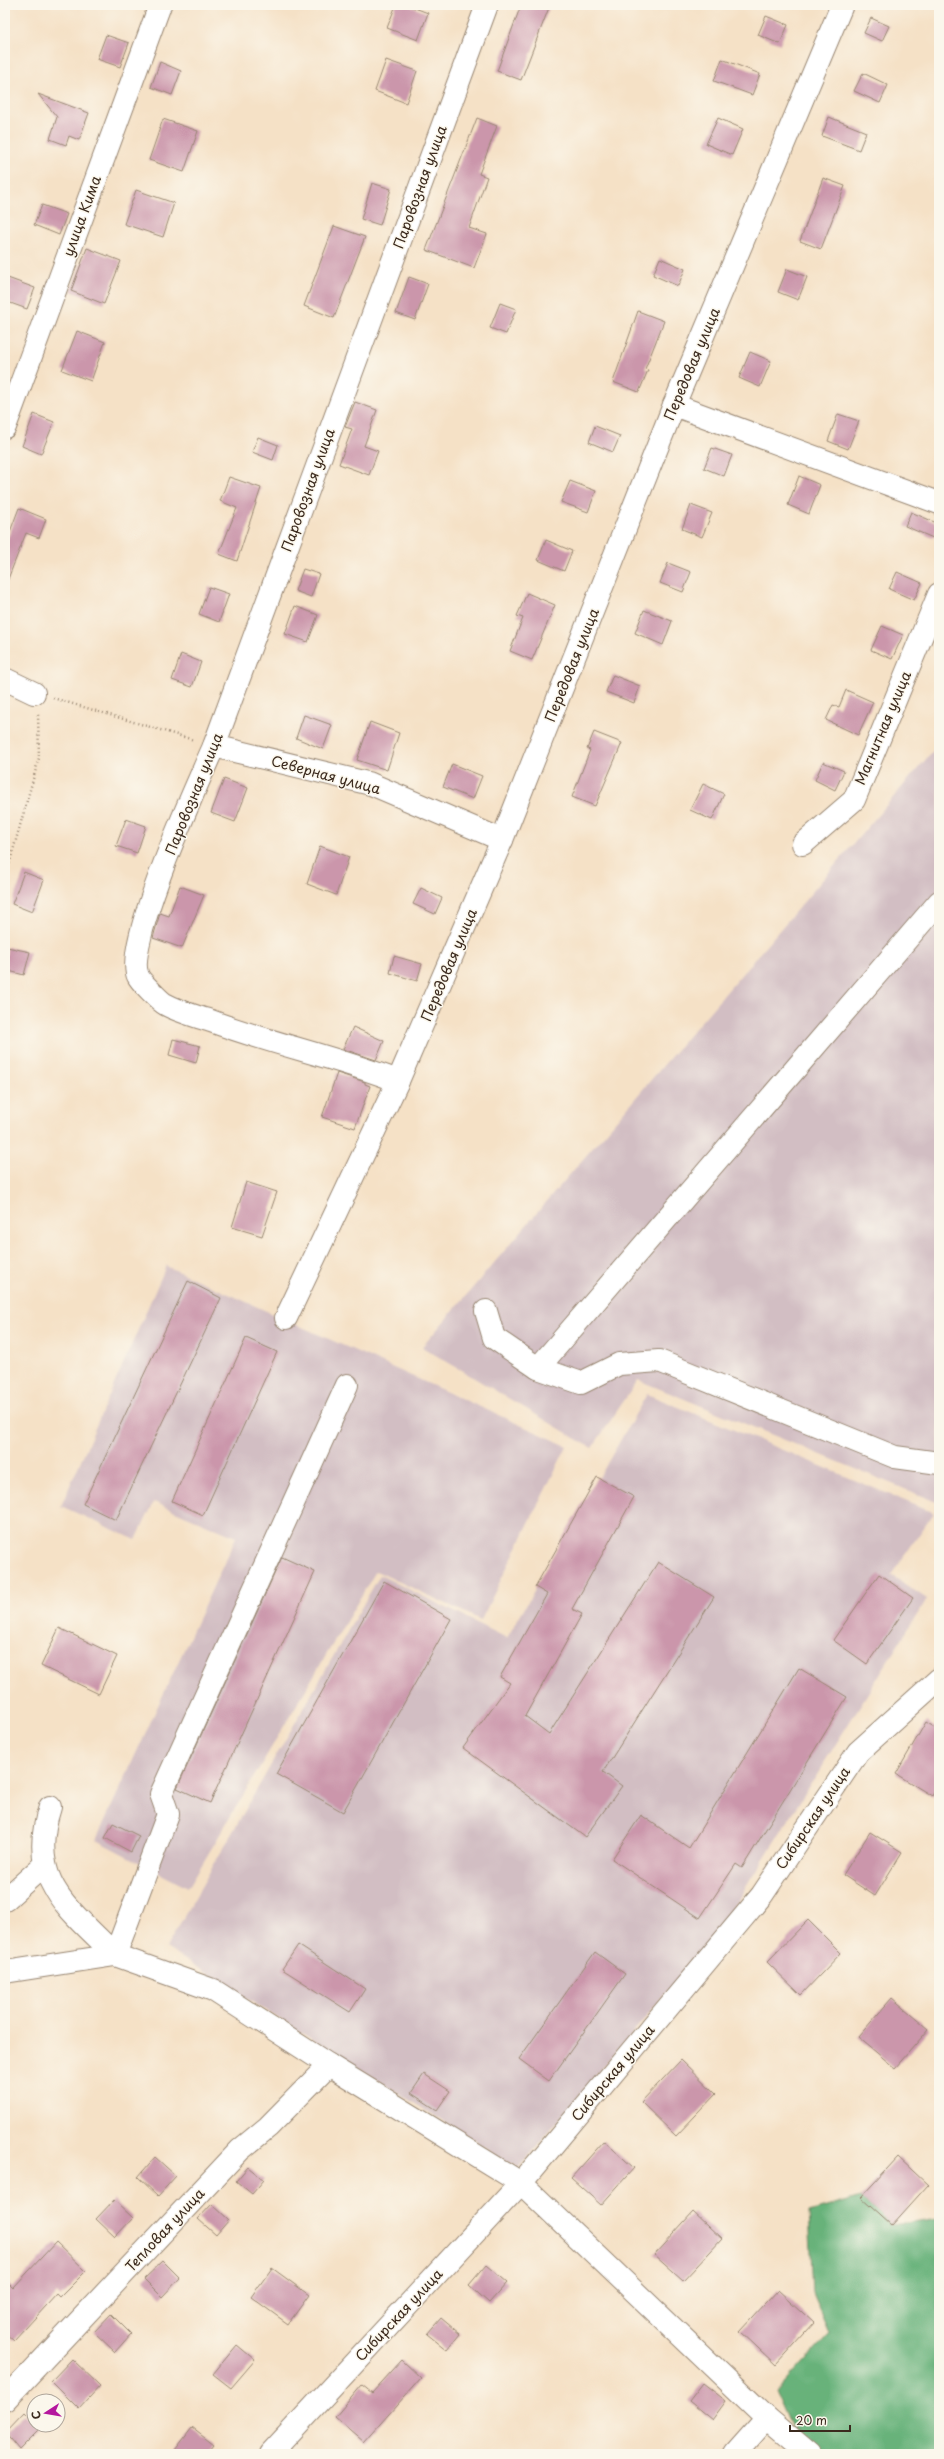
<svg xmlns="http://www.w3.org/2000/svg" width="944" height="2459" font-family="'Playpen Sans',sans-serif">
<rect width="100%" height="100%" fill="#fbf7ec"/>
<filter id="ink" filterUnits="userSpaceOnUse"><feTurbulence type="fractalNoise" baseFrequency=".025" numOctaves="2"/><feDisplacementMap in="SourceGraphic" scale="8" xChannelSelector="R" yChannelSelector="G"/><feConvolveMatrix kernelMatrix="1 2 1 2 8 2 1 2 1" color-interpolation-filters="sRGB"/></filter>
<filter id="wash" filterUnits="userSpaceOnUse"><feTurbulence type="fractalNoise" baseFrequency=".012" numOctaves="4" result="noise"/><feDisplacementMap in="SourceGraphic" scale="16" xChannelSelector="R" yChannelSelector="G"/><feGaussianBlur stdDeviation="0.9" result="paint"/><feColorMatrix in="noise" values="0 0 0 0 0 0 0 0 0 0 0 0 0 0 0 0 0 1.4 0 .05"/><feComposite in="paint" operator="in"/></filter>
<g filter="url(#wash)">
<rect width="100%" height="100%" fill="#f5e1c6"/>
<!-- industrial -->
<g fill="#d2bec3">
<path d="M939,744V1503L638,1380L592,1448L422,1347Z"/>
<path d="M166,1266L567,1446L481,1620L376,1571L188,1888L96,1840L236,1537L154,1502L136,1540L61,1506Z"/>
<path d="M647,1394L934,1513L891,1575L927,1599L717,1933L518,2168L166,1948L380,1575L507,1638Z"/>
</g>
<!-- forest -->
<path fill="#68b27a" stroke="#526e4c" d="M861,2197L892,2225L939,2218V2454H820L794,2433L776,2392L830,2333L813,2293L809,2212Z"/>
<g id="blocks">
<!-- building -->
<g fill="#cb96ab">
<path d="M396,5H407L428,13L418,40L387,28Z"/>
<path d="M521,5H550L521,80L497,71Z"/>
<path d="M766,16L788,25L780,44L758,35Z"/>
<path d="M871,18L889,26L882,41L864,33Z"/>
<path d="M106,35L129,43L120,67L97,59Z"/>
<path d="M722,59L760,74L752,95L714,81Z"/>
<path d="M386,60L417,71L406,103L375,91Z"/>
<path d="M160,62L181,71L172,95L151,87Z"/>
<path d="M863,73L888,85L880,103L854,91Z"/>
<path d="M38,94L89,113L79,140L69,136L66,145L50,139L57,117Z"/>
<path d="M829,117L866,132L859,150L822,136Z"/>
<path d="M477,118L497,126L479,174L487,177L469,228L487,234L474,268L426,250Z"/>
<path d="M718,118L743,129L732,155L706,144Z"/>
<path d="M163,119L198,131L184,172L149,160Z"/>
<path d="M823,178L845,186L821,249L800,241Z"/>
<path d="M372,183L391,189L380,225L361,219Z"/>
<path d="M136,190L174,203L163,237L124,224Z"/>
<path d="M42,205L67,214L59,235L34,225Z"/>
<path d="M334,226L365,237L334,318L304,306Z"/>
<path d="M87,248L121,261L104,304L71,291Z"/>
<path d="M660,258L685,269L678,286L653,275Z"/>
<path d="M787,269L807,277L798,300L778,292Z"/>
<path d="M5,277L35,288L27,309L5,301Z"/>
<path d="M409,277L428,284L415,320L396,313Z"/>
<path d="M500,303L516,309L506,334L490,328Z"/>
<path d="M638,311L664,321L645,369L648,370L639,392L613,382Z"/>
<path d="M77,331L105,342L91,381L62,370Z"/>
<path d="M750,352L771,361L760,387L739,378Z"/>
<path d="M355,402L377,410L364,446L378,451L369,475L339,464L352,429L345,427Z"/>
<path d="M34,414L54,422L41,454L22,446Z"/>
<path d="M838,414L859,421L848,449L828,441Z"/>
<path d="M595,426L620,436L613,452L589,442Z"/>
<path d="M258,437L278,445L273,460L252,452Z"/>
<path d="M712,448L732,455L724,476L704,468Z"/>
<path d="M799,476L820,485L809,514L788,505Z"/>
<path d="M229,477L261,488L237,561L219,554L237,508L220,501Z"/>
<path d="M570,481L596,491L588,512L561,502Z"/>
<path d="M691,505L712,513L702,537L682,529Z"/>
<path d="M19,508L46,519L39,538L26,533L6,584L5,545Z"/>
<path d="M911,512L939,524L933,538L905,526Z"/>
<path d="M546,540L572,551L564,571L538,560Z"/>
<path d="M668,563L691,572L683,592L660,583Z"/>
<path d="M303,569L319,574L311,597L295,591Z"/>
<path d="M897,572L922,583L914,600L889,589Z"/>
<path d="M209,587L229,594L219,622L199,614Z"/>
<path d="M527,593L555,605L532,660L510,651L523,618L517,616Z"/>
<path d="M295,606L318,615L308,642L285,634Z"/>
<path d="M644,610L672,621L663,645L635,633Z"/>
<path d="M882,626L903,635L892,659L871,650Z"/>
<path d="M181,654L201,662L192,687L172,680Z"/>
<path d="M613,675L640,686L634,703L606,692Z"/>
<path d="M846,690L873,702L858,735L826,720L833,705L839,707Z"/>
<path d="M304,715L332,725L323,749L296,738Z"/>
<path d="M370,722L399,733L387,770L357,760Z"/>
<path d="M594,732L622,743L595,806L572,797L590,750L587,749Z"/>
<path d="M823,762L844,771L835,790L815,780Z"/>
<path d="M452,764L482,776L473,799L443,787Z"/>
<path d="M224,779L248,788L235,822L211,813Z"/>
<path d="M703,784L724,794L712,820L690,810Z"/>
<path d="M126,819L146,826L137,853L116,846Z"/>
<path d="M320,846L349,857L336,895L307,884Z"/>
<path d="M24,872L44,880L32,912L12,904Z"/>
<path d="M180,886L204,895L182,948L153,938L160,913L169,916Z"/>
<path d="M421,888L442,898L435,914L413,904Z"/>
<path d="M7,947L30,952L24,975L5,970Z"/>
<path d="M394,956L422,964L417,981L390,973Z"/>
<path d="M353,1027L384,1041L376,1060L343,1049Z"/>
<path d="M173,1039L200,1046L196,1063L169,1055Z"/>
<path d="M337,1073L365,1082V1084L370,1086L355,1128L322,1117Z"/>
<path d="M246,1182L277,1192L262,1236L232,1227Z"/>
<path d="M188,1281L221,1298L116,1520L83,1504Z"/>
<path d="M246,1338L277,1352L203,1515L172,1501Z"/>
<path d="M597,1477L634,1497L572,1609L582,1614L525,1716L549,1734L658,1562L714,1597L603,1772L622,1786L585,1837L463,1748L510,1683L500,1677L547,1594L535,1587Z"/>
<path d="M282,1557L315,1572L210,1803L177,1788Z"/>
<path d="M879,1574L913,1598L867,1664L833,1640Z"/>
<path d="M384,1581L451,1619L343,1812L276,1774Z"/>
<path d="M59,1628L117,1656L99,1694L41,1666Z"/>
<path d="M799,1668L847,1697L742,1868L736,1864L700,1918L612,1859L641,1815L689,1848Z"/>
<path d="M926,1722L939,1730V1783L932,1796L896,1774Z"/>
<path d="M113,1823L139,1836L131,1852L105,1838Z"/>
<path d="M870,1832L902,1852L875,1896L843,1875Z"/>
<path d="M808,1920L841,1953L801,1995L767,1962Z"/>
<path d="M298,1945L365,1989L350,2012L282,1969Z"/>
<path d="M595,1952L625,1974L549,2081L519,2059Z"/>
<path d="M892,1998L929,2029L895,2068L858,2037Z"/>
<path d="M681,2060L716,2094L676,2136L641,2102Z"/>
<path d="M424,2074L450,2091L437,2110L411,2093Z"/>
<path d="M604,2141L634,2168L601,2205L571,2178Z"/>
<path d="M155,2157L176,2176L158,2196L138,2177Z"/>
<path d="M898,2157L928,2185L892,2225L861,2197Z"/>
<path d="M248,2167L264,2180L252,2194L236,2181Z"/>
<path d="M114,2200L133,2218L115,2237L96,2219Z"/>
<path d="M212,2204L229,2220L216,2235L198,2219Z"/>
<path d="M693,2212L722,2239L683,2281L654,2255Z"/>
<path d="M56,2242L86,2271L60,2297L57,2294L14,2341L5,2333V2280L13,2288Z"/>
<path d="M163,2261L180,2278L162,2297L144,2279Z"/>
<path d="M486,2265L507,2283L489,2303L469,2285Z"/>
<path d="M272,2268L309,2295L288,2324L251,2297Z"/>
<path d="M778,2290L814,2323L776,2365L740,2331Z"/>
<path d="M111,2314L131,2334L115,2352L94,2332Z"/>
<path d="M441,2318L460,2334L447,2350L427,2334Z"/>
<path d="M237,2345L255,2360L231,2388L213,2374Z"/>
<path d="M72,2359L100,2386L79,2409L51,2381Z"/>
<path d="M402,2360L421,2378L364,2442L335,2417L362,2385L372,2393Z"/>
<path d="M703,2383L726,2401L712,2420L689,2401Z"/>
<path d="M24,2413L40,2429L19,2450L5,2433Z"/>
<path d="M192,2428L214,2445L207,2454H172Z"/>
</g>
</g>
</g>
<g filter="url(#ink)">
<use href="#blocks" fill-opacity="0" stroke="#988672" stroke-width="1"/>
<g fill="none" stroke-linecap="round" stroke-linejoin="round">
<defs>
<g id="minor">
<path d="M674,405L939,503"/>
<path d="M5,427L160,5"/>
<path d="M5,679L34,693"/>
<path d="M214,746L371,784L502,840"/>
<path d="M803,844L854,800L939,594"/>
<path d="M398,1081C337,1057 272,1044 211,1021C196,1016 179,1012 165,1004C161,1002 140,981 138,976C123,946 198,782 214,746L487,5"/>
<path d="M486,1311L494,1338L538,1368L581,1383L619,1364L659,1361L895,1457L939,1463"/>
<path d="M286,1318L398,1081L502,840L674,405L842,5"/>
<path d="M538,1368L939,902"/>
<path d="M50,1807C26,1881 68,1907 115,1955L168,1814L161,1794L347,1385"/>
<path d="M5,1900L45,1864"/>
<path d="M5,1972L115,1955L213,1990L329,2065L521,2183L767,2418L810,2454"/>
<path d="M5,2400L240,2150L268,2127L329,2065"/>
<path d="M270,2454L521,2183L762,1895L858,1752L939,1679"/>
<path d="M735,2454L767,2418"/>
</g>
</defs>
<!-- minor casing -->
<use href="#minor" stroke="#988672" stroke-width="24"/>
<!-- path -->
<g stroke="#988672" stroke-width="2.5" stroke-dasharray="1 3" stroke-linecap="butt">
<path d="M53,698L194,740"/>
<path d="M5,879L39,758L38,713"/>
</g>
<!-- minor -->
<use href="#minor" stroke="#fff" stroke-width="22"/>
</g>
</g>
<g text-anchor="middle" stroke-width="3" stroke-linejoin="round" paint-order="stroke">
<!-- street labels -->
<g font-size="14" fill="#3b2a1e" stroke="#fbf7ec">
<text transform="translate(420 187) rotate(-70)" y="5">Паровозная улица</text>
<text transform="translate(82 216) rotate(-70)" y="5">улица Кима</text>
<text transform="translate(692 364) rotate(-67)" y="5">Передовая улица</text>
<text transform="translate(308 490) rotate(-70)" y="5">Паровозная улица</text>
<text transform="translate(572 665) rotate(-68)" y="5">Передовая улица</text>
<text transform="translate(883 728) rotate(-67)" y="5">Магнитная улица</text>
<text transform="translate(326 775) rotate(15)" y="5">Северная улица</text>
<text transform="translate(194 794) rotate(-68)" y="5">Паровозная улица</text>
<text transform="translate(449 965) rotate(-67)" y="5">Передовая улица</text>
<text transform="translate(813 1818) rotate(-56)" y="5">Сибирская улица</text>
<text transform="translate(613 2073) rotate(-50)" y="5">Сибирская улица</text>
<text transform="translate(165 2230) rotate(-47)" y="5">Тепловая улица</text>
<text transform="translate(399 2315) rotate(-47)" y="5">Сибирская улица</text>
</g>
</g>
<!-- margin -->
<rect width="944" height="2459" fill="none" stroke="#fbf7ec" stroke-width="20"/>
<!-- north arrow -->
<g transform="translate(46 2413) rotate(258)"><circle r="19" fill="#fbf7ec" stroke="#aea59a"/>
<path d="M0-3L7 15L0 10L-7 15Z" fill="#b5179e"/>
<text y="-6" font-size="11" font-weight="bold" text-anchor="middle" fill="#3b2a1e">С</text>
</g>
<!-- scale -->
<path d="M790 2425v6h60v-6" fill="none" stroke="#3b2a1e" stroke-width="2"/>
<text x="796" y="2425" font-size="12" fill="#3b2a1e" stroke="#fbf7ec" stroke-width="3" paint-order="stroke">20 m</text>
</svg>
